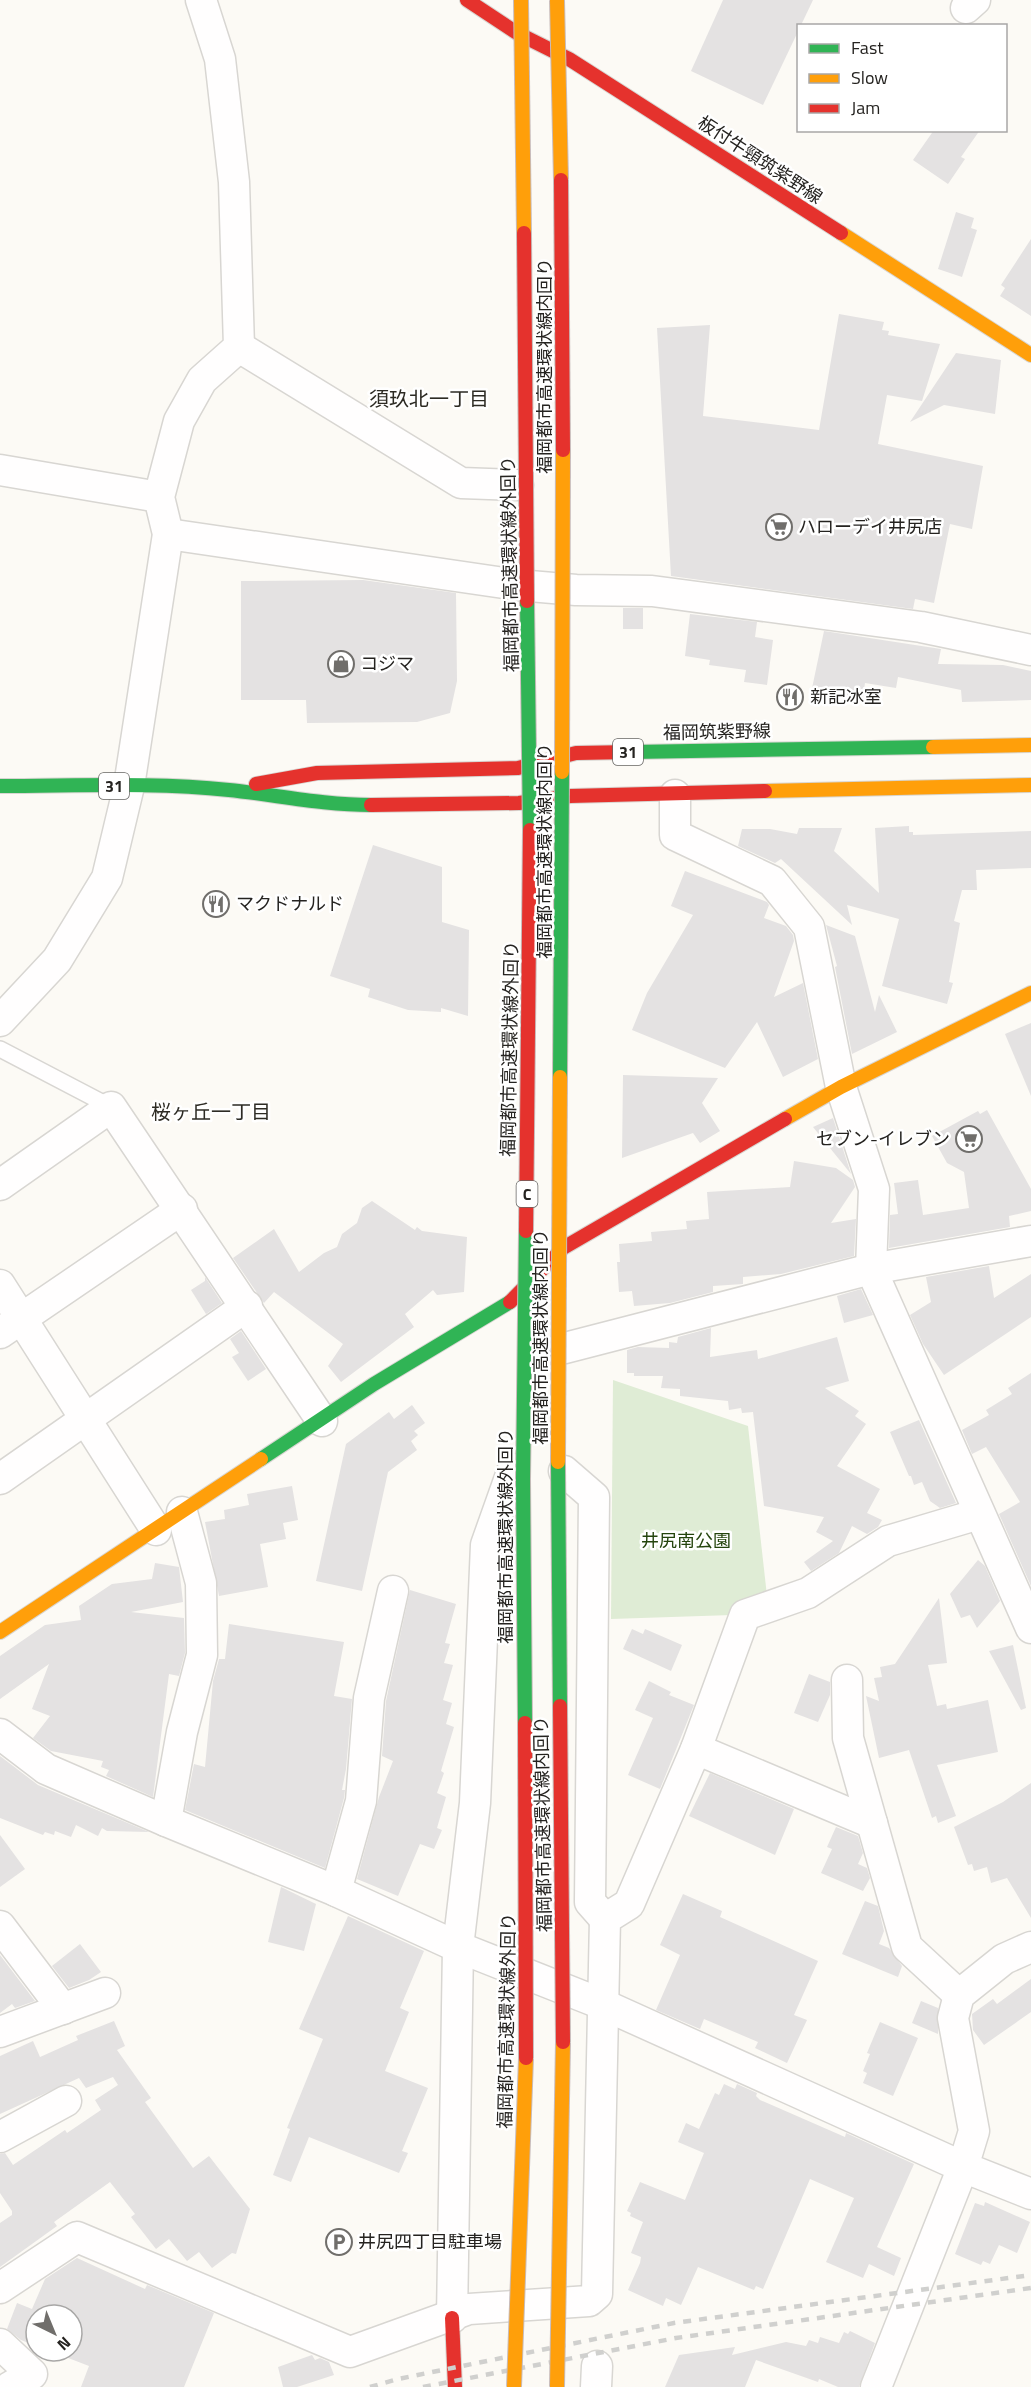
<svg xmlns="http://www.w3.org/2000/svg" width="1031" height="2387" font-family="'Titillium Web','Noto Sans JP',sans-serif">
<rect width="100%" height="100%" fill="#fcfaf5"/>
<!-- green -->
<path fill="#dfecd5" d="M613,1380L748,1426L767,1596L732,1615L611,1619Z"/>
<!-- building -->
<g fill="#e4e2e2">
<path d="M723,0H813L763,105L691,71Z"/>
<path d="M934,130H980L961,157L965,159L948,184L913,160Z"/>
<path d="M956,212L974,218L971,228L977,230L962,277L938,269Z"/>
<path d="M1031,239V316L1000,296L1005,288L1001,285Z"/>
<path d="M839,314L884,322L882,330L889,331L888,335L940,344L922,401L887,395L878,444L983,466L972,529L950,524L934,603L915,599L913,609L671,576L657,328L710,325L703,416L819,430Z"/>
<path d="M956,353L1001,360L995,414L944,405L910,422Z"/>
<path d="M363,580L456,593L457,681L450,713L417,722L307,723L306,700H241V581Z"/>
<rect x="623" y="608" width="20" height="21"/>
<path d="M690,614L757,622L755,637L773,640L767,685L744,682L746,670L709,665L710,660L685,656Z"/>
<path d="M824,631L941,649L938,664L1003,665L1031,671V700L962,702L961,690L898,677L896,688L865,683L862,703L811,693Z"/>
<path d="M909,826V832H913V835L1031,831V868L976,870L977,890H962L954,921L960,923L949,982L953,983L947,1004L882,986L899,919L847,905L852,925L781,859L775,863L738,846L742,829H770L797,834L799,828H842L834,851L879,893L875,828Z"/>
<path d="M373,845L442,867V922L469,930L468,1016L441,1008V1012L408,1010L368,997L370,989L330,976Z"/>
<path d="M685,871L767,902L769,905L764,918L786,926L793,935L794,941L774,997L803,983L818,1059L783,1077L757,1022L725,1068L632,1030L647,993L693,915L671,906Z"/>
<path d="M826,925L855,936L875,1012L879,995L897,1032L852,1054L835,967L837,966Z"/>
<path d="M1031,1023V1096L1005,1034Z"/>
<path d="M623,1075L718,1078L702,1103L720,1131L700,1143L693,1133L622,1158Z"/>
<path d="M987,1110L1031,1189V1211L1009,1216L1010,1227L889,1248L890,1215L898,1214L894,1183L918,1180L923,1215L969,1208L964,1172L947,1163L932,1136L978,1111L980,1114Z"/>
<path d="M833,1118L851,1174L813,1127Z"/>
<path d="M794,1161L836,1168L853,1180L855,1187L831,1223L856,1219L854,1256L781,1274L743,1277V1284L713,1286V1292L670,1303L634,1306L632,1291L619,1292L617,1262H620L619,1244L652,1241L651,1232L687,1229L686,1221L709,1219L707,1192L790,1187Z"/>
<path d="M372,1201L415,1230L417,1227L422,1231L467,1237L464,1292L437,1295L433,1290L405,1314L414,1327L341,1382L328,1366L343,1344L274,1292L264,1303L233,1258L274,1229L299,1272L324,1253L337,1247L342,1234L357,1223L362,1208Z"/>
<path d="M989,1266L994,1298L1031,1274V1317L944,1375L923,1344L910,1315L931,1302L926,1277Z"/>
<path d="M205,1277L222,1303L206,1314L191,1290L205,1281Z"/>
<path d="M861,1289L873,1315L844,1323L837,1296Z"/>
<path d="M711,1328L710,1357L757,1350L758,1359L837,1337L849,1381L825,1388L859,1411L855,1416L866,1424L837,1466L880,1489L867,1513L882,1520L878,1527L867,1534L852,1526L839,1553L811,1571L804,1562L833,1541L816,1532L824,1517L764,1506L753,1412L742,1413L741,1408L729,1410L728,1401L680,1396V1389L661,1388L663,1376H634V1373H627V1350L638,1347L669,1348V1342L677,1343L678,1337Z"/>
<path d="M241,1331L266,1369L248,1381L232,1357L239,1353L230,1339Z"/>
<path d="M1031,1373V1586L999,1514L1020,1502L986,1447L972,1454L962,1430L989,1415L986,1410L1012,1394L1008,1388Z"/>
<path d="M412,1405L425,1423L414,1431L418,1435L411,1441L417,1450L388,1472L362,1591L316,1581L346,1444L389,1412L394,1419Z"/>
<path d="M919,1420L956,1503L940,1508L930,1501L922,1482L914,1485L911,1476H909L890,1432Z"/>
<path d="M292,1486L298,1520L283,1523L286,1539L260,1544L268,1587L219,1596L205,1522L225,1519L224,1510L249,1505L247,1494Z"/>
<path d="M978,1560L985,1566L1000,1601L977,1628L970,1615L961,1618L950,1594Z"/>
<path d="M155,1563L179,1567L183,1602L131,1612L184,1618L185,1653L179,1676L169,1674L153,1797L106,1776L109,1770L101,1767L103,1761L51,1751L33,1738L50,1716L32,1709L49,1664L0,1699V1656L45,1625L81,1620L79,1606L112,1584L152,1579Z"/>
<path d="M410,1590L456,1604L445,1643L450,1644L444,1663L453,1665L443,1700L452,1703L446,1724L454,1727L441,1771L444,1773L437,1793L446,1797L437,1828L442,1830L434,1849L420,1844L398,1896L357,1879L379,1797L393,1761L382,1756L386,1701Z"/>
<path d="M939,1598L947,1663L928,1665L937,1706L946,1704L947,1709L988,1700L998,1752L937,1765L956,1816L938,1823L936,1816L932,1818L909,1750L879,1758L866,1696L879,1701L874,1678L882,1677L880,1667L895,1664Z"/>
<path d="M229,1624L344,1642L334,1696L352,1699L346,1769L342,1790H345L344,1798L325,1868L185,1810L194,1764L205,1767L213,1681L219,1659H225Z"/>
<path d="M632,1629L643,1634L645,1629L682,1645L671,1671L623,1649Z"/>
<path d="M1013,1645L1026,1708L1021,1710L989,1651Z"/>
<path d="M809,1674L830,1682V1695L818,1722L794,1713Z"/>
<path d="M649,1681L671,1692L669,1695L694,1705L660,1789L628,1775L653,1718L635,1710Z"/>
<path d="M0,1756L38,1785L149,1832L107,1831L102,1828L98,1836L76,1825L71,1837L55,1831L54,1835L45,1832L43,1835L0,1818Z"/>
<path d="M710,1773L794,1809L775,1855L689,1816Z"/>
<path d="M1031,1783V1918L1007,1878L991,1883L987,1867L974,1871L972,1864L968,1865L954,1827L1003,1802Z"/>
<path d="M836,1827L858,1836L863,1853L858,1864L867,1868L870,1878L863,1891L821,1873L832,1849L827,1847Z"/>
<path d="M0,1835L25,1869L0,1887Z"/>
<path d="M281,1887L316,1904L304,1951L268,1942Z"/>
<path d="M683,1894L722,1911L720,1917L818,1961L794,2015L807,2020L787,2063L755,2048L758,2042L704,2019L700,2029L656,2010L680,1955L660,1945Z"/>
<path d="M865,1901L878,1906L884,1931L879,1944L889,1948L902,1966L898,1977L842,1954Z"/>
<path d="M348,1916L424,1951L400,2008L409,2012L385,2071L428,2088L402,2151L408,2153L399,2173L309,2137L291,2182L273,2175L290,2129L287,2128L323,2039L299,2029Z"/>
<path d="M80,1944L101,1972L89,1980L69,1988L52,1966Z"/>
<path d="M0,1955L35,2001L15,2008L12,2004L0,2013Z"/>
<path d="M1031,1979V2012L984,2045L973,2030L972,2014L993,1999L997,2004Z"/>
<path d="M921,2001L938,2008V2034L912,2023Z"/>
<path d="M114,2021L125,2046L117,2050L151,2098L145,2102L193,2168L209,2156L250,2209L236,2254L232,2253L212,2268L199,2252L187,2261L169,2239L156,2249L131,2217L135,2214L110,2182L54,2222L57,2226L0,2267V2223L12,2215V2211L0,2193V2154L5,2153L13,2165L65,2130L67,2133L101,2110L95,2100L118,2085L113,2077L86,2088L79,2078L0,2114V2056L33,2041L40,2057L78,2040L76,2036Z"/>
<path d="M880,2022L918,2038L893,2096L863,2083L867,2073L863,2071L870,2054L867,2053Z"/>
<path d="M724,2084L735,2089L737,2084L757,2093L756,2096L760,2100L845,2137L846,2133L914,2164L877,2247L901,2258L894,2276L869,2264L863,2278L826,2262L854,2198L810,2179L763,2289L756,2286L754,2290L698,2267L681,2305L666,2298L663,2306L628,2290L640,2263L641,2257L631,2253L643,2222L630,2216L631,2213L627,2211L640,2182L685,2200L704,2153L678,2142L686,2123L699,2129L715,2093L719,2095Z"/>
<path d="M985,2202L1030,2222L1017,2253L999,2245L990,2264L983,2261L981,2265L955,2254L975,2203L984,2206Z"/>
<path d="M77,2258L145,2289L147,2285L214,2313L184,2387H81L89,2366L50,2351H72V2315H36V2346L21,2340L7,2329L17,2303L32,2309L45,2279Z"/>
<path d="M850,2331L875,2343L859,2387H838L819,2379L818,2382L756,2360L745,2387H665L679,2355L735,2347L732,2355L786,2342L806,2346L809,2340L818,2343L820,2337L839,2343L844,2332L848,2334Z"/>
<path d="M312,2355L315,2360L320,2358L329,2362L334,2375L297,2387H283L278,2367Z"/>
</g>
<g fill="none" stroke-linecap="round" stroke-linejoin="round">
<defs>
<path id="lane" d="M0,1049L111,1107"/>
<g id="street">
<path d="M966,8L975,0"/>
<path d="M239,347L461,483L518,485"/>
<path d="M0,470L159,497"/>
<path d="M168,534L518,585L576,590L652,591L921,627L1031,650"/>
<path d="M675,795V835L772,881L809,927L841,1087L874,1189L871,1269L1031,1628"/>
<path d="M0,1021L57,960L107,878L129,786L168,534L159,497L179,421L202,380L239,347L234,182L220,59L201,0"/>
<path d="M0,1185L111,1107L322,1421"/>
<path d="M0,1285L156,1530"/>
<path d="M0,1333L182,1209"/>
<path d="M565,1348L871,1269L1031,1241"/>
<path d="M564,1471L594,1497L590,1902L605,1919"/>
<path d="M0,1479L247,1306"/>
<path d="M847,1680L848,1738L907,1947L959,1995"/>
<path d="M0,1734L46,1769L166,1821L336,1891L458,1947L602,2004L963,2167L876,2387"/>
<path d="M696,1749L872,1823"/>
<path d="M166,1821L182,1732L202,1655L201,1583L182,1512"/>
<path d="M336,1891L361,1801L369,1698L393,1591"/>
<path d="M0,1926L63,2009"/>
<path d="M1031,1947L1004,1959L959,1995L953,2018L974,2131L963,2167L1031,2194"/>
<path d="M0,2032L105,1993"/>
<path d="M0,2137L66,2101"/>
<path d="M0,2288L77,2237L350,2352L469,2309L589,2301L597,2294L605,1919L629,1904L696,1749L745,1615L808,1593L888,1541L979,1514"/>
<path d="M452,2318L458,1947L475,1803L486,1545L513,1469"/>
<path d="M0,2344L32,2374L10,2387"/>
<path d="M596,2387L597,2366"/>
</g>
<g id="fast">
<path d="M632,752L933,747"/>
<path d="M0,786C76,786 154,782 229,790C277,795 323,805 371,805"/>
<path d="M261,1459L374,1384L510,1302"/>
</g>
<g id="slow">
<path d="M841,233L1031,355"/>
<path d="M933,747L1031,745"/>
<path d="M765,791L1031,785"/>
<path d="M785,1119L841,1087L1031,993"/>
<path d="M0,1632L261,1459"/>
</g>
<g id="jam">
<path d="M467,0L517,33L569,59L841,233"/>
<path d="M256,784L317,773L518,768L576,753L632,752"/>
<path d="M371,805L519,803L570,796L765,791"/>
<path d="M510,1302L563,1248L785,1119"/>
<path d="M452,2318L455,2387"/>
</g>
</defs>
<!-- lane casing -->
<use href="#lane" stroke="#d8d6d2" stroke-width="18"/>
<!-- street casing -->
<use href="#street" stroke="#d8d6d2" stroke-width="33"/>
<!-- fast casing -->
<use href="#fast" stroke="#d8d6d2" stroke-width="16"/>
<!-- slow casing -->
<use href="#slow" stroke="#d8d6d2" stroke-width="16"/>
<!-- jam casing -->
<use href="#jam" stroke="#d8d6d2" stroke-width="16"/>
<!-- lane -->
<use href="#lane" stroke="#fffefe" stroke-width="15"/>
<!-- street -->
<use href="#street" stroke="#fffefe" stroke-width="30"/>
<!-- fast -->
<use href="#fast" stroke="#30b455" stroke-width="14"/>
<!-- slow -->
<use href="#slow" stroke="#ff9f0a" stroke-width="14"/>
<!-- jam -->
<use href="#jam" stroke="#e5322d" stroke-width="14"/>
<!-- rail -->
<g stroke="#d0d0ce" stroke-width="4.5" stroke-dasharray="8 8" stroke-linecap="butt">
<path d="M370,2387L398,2379L674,2323L1031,2275"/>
<path d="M423,2387L676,2338L1031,2288"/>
</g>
<defs>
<g id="fast-bridge">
<path d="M527,601L530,830"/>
<path d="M560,1077L562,772"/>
<path d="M558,1462L560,1706"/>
<path d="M525,1723L523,1479L526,1231"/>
</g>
<g id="slow-bridge">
<path d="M521,0L524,233"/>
<path d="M557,0L561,180"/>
<path d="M562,772L563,450"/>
<path d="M558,1462L560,1077"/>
<path d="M514,2387L526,2058"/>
<path d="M557,2387L563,2042"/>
</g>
<g id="jam-bridge">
<path d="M561,180L563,450"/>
<path d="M524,233L527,601"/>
<path d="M526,1231L530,830"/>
<path d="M560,1706L563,2042"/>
<path d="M525,1723L526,2058"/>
</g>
</defs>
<!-- fast-bridge casing -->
<use href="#fast-bridge" stroke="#c8bcbb" stroke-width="16" stroke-linecap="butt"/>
<!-- slow-bridge casing -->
<use href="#slow-bridge" stroke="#c8bcbb" stroke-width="16" stroke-linecap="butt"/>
<!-- jam-bridge casing -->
<use href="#jam-bridge" stroke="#c8bcbb" stroke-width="16" stroke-linecap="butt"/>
<!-- fast-bridge -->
<use href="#fast-bridge" stroke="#30b455" stroke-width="14"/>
<!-- slow-bridge -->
<use href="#slow-bridge" stroke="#ff9f0a" stroke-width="14"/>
<!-- jam-bridge -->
<use href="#jam-bridge" stroke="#e5322d" stroke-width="14"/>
</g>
<!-- icons -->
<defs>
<symbol id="supermarket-ring" viewBox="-11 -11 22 22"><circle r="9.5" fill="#fff" stroke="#706e6b" stroke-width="1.5"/><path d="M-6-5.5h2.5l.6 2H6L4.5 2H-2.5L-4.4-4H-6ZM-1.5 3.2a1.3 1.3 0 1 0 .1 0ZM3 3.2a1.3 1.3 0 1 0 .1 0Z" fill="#706e6b"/></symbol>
<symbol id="shop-ring" viewBox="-11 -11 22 22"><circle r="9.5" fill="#fff" stroke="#706e6b" stroke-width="1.5"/><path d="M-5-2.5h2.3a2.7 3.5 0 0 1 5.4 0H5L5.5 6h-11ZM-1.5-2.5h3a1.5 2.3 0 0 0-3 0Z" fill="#706e6b"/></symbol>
<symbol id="restaurant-ring" viewBox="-11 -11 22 22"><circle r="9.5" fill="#fff" stroke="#706e6b" stroke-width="1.5"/><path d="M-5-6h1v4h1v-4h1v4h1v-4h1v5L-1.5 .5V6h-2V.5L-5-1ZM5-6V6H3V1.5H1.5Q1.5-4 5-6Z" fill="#706e6b"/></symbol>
<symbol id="parking-ring" viewBox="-11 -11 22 22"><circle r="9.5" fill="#fff" stroke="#706e6b" stroke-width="1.5"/><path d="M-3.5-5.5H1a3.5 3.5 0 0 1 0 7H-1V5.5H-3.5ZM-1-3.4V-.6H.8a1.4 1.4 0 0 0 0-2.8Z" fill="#706e6b"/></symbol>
</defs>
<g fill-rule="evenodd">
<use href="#supermarket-ring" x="764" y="512" width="30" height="30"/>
<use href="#shop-ring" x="326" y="649" width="30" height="30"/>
<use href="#restaurant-ring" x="775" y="682" width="30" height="30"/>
<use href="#restaurant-ring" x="201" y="889" width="30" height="30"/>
<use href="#supermarket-ring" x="954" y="1124" width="30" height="30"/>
<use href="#parking-ring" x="324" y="2227" width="30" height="30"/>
</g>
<g text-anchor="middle" stroke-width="5" stroke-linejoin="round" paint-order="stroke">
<!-- shield labels -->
<g fill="#fff" stroke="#666563" stroke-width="1.5">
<rect x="613" y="739" width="30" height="26" rx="4.5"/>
<rect x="99" y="773" width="30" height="26" rx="4.5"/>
<rect x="516.5" y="1181" width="21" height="26" rx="4.5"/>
</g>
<g font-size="16" font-weight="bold" fill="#252320">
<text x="628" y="758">31</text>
<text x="114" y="792">31</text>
<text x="527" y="1200">C</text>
</g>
<!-- street labels -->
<g font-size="18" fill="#252320" stroke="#fff">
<text transform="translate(760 160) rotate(33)" y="6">板付牛頸筑紫野線</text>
<text transform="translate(545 366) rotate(-90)" y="6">福岡都市高速環状線内回り</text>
<text transform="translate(510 564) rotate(-91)" y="6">福岡都市高速環状線外回り</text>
<text transform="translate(717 732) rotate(-1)" y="6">福岡筑紫野線</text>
<text transform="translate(545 851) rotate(-90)" y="6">福岡都市高速環状線内回り</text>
<text transform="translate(510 1049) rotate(-89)" y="6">福岡都市高速環状線外回り</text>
<text transform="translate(541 1337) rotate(-90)" y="6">福岡都市高速環状線内回り</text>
<text transform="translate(506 1536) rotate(-90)" y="6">福岡都市高速環状線外回り</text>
<text transform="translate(543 1824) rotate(-91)" y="6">福岡都市高速環状線内回り</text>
<text transform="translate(507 2021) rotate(-89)" y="6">福岡都市高速環状線外回り</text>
</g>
<!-- poi labels -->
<g font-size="18" fill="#252320" stroke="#fff" text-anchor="start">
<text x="798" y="533">ハローデイ井尻店</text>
<text x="360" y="670">コジマ</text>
<text x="810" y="703">新記冰室</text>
<text x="236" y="910">マクドナルド</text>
<text x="950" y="1145" text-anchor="end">セブン-イレブン</text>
<text x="358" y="2248">井尻四丁目駐車場</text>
</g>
<!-- park labels -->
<g font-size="18" fill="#24440d" stroke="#fff">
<text x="686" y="1547">井尻南公園</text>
</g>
<!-- neighbourhood labels -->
<g font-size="20" fill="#2d2b24" stroke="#fff">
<text x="429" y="406">須玖北一丁目</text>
<text x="211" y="1119">桜ヶ丘一丁目</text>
</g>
</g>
<!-- legend -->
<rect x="797" y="24" width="210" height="108" fill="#ffffff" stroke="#a8a7a6" stroke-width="1.5"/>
<rect x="809" y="44" width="30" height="9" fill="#30b455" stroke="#a8a7a6" stroke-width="1.5"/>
<text x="851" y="54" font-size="18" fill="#252320">Fast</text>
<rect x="809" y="74" width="30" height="9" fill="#ff9f0a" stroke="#a8a7a6" stroke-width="1.5"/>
<text x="851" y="84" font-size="18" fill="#252320">Slow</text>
<rect x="809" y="104" width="30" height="9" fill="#e5322d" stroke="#a8a7a6" stroke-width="1.5"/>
<text x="851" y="114" font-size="18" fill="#252320">Jam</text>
<!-- north arrow -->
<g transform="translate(54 2333) rotate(137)"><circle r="28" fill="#ffffff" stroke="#a8a7a6" stroke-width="1.5"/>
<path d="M0-4.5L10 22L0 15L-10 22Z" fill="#706e6b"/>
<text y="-9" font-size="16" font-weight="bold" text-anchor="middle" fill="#252320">N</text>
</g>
</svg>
